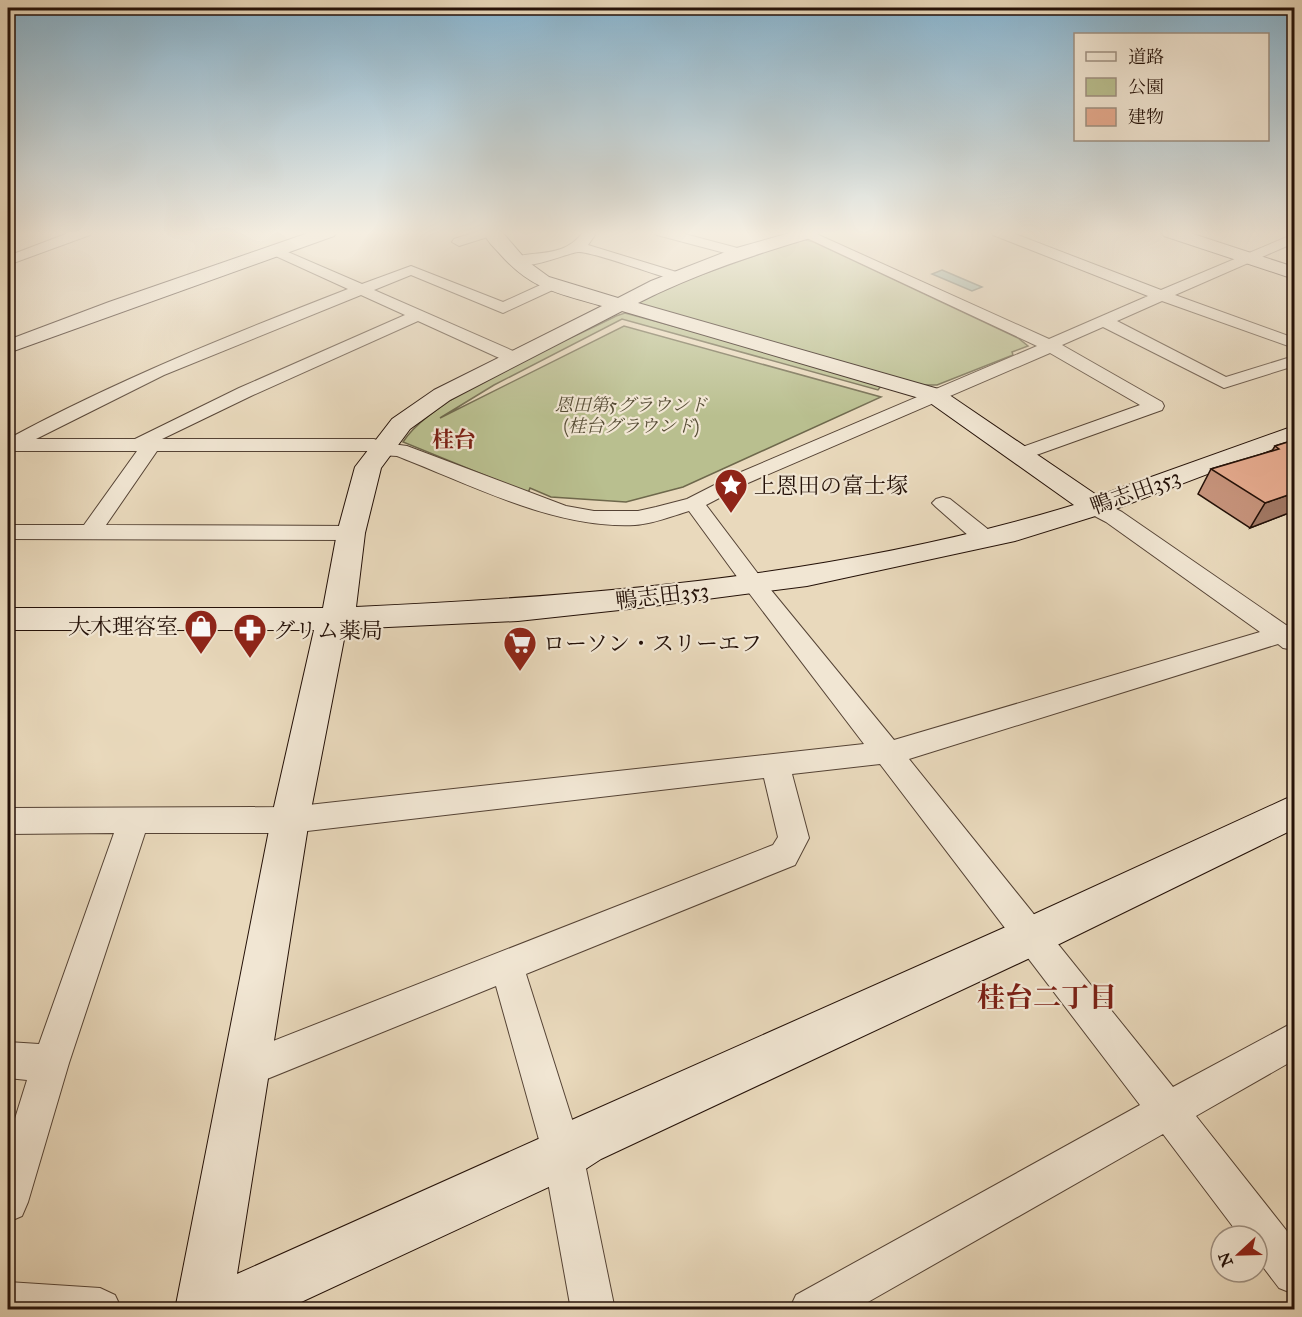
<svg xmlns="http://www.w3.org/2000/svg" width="1302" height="1317" font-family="'IM FELL Great Primer','Noto Serif JP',serif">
<rect width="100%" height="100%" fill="#e9d9bc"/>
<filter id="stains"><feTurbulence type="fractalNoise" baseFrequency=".00333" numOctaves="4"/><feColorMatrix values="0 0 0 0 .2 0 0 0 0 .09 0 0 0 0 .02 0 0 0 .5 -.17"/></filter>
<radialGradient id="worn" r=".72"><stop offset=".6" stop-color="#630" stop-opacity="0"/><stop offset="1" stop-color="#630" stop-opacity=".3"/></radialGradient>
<!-- green -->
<g fill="#b9bf8f" stroke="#6e684c" stroke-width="1.5">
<path d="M802,239L814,242L1018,338L1028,346L1012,352L1013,355L937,385H914L635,303L675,284Z"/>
<path d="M625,313L725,340L881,386L878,390L622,319L494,385L440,418L624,326L881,397L683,487L626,502L551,497L530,488L528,493L403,442C434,394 562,344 616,316Z"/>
</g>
<!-- water -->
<path fill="#97bab3" stroke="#69766f" stroke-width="1.5" d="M942,270L982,287L972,291L932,274Z"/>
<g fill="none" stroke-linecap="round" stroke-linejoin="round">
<defs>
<g id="street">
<path d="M71,232H92L90,235L8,265V256Z"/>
<path d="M476,232H496L494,235L459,246L452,242L454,239Z"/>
<path d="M583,232H593L595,235L588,245L683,274L685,277L678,281C661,277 588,250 578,252C563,254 523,274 511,261C524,247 561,263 583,232Z"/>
<path d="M655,232H677L745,250L747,253L740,257L657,235Z"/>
<path d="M794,232H812L1049,339L1148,296L993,235L991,232H1010L1161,290L1294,234V243L1175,295L1294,338V348L1162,301L1117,321L1226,377L1294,356V366L1224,388L1103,327L1062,345L1162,402L1164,406L1162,410L1028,458H1014L1011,454L1014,450L1140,405L1050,353L748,483L706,505L762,579L894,740L1260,632L1106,522L1087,512L1084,507L1087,502C1101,499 1110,506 1122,512L1286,625H1294V650L1283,648L1278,644L909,759L1173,1087L1294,1022V1060L1196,1116L1294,1240V1294L1279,1288L1257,1259V1236H1240L1163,1134L854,1310H789L796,1295L1140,1105L880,764L792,774L809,838L795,865L526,974L583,1154L615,1310H571L543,1154L496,986L245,1088L232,1083L227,1070L232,1057L245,1052L773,845L778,837L764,778L290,833H145L69,1063L28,1202L22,1216L8,1222V1141L27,1080L8,1078V1042L39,1044L114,833L8,834V808L290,807L864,744L746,589L689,511C672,516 653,524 635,525C554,529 472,485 397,456L380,455L370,451H157L106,525L351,526L359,528L362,533L359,538L351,540L8,539V525H84L137,451H8V439C117,380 232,334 348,289L269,253L267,250L269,247L274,246L362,284L411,266L503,302L547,282L552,280L560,285L557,288L503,313L411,275L374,290L520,354L523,358L520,362H508L418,321L251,396L162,439H374L385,443L407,446L566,506L594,511H638L656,507L687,499L734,475L1037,346ZM361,295L405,315L239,388L135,439H36L164,375Z"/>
<path d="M943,497L950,499L994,534L997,539L994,544L986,546L978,544L936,507L932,503L936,499Z"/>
<path d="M8,1282L100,1288L115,1295L122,1310H8Z"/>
</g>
<g id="secondary">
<path d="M311,232H337L334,236L8,353V340L109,302Z"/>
<path d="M484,232H502L527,261L549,277L618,298L651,281L733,249L793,232H820L817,236C756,254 695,274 638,303L942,390L1098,496L1294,426V441L1105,513L1015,541L807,586L638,608L518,621L346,629L309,820L237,1274L545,1136L565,1123L1017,922L1294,795V829L1047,950L601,1159L581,1172L284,1310H175L271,820L314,630H8V608H323L337,533L355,467L392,419L434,390L602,306C558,293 532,290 500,254C494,247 486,241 484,232ZM622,311L926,400L1074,505C841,576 597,596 356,607L365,533L381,468L410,429L450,400Z"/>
<path d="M1161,232H1187L1294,267V279L1164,236Z"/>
</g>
</defs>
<!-- street casing -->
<use href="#street" stroke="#554335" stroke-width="2"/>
<!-- secondary casing -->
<use href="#secondary" stroke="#241108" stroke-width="2"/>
<!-- street -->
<use href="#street" fill="#f1e6d3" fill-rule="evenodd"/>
<!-- secondary -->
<use href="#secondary" fill="#f1e6d3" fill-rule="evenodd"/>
</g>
<!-- wall -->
<path fill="#c6937b" stroke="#241108" stroke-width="1.5" d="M1294,440V511L1250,528L1198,494L1211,469L1272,451L1275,446Z"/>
<!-- shaded-wall -->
<path fill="#a17864" stroke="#241108" stroke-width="1.5" d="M1294,493V511L1250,528L1265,503Z"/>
<!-- building -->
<path fill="#e6ab8f" stroke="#241108" stroke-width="1.5" d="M1294,440V493L1265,503L1211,469L1279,449L1275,446Z"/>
<!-- sky -->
<linearGradient id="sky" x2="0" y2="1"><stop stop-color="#87b6d3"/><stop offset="0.56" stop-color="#f5eee1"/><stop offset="1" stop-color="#f5eee1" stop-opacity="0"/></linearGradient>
<rect width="1302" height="416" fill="url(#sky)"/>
<!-- icons -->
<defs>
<symbol id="sight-pin" viewBox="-11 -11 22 30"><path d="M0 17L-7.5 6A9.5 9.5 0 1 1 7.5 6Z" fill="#8f2418" stroke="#f1e6d3"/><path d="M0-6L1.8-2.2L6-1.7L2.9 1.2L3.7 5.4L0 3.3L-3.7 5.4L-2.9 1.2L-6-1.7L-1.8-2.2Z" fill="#fff"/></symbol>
<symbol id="shop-pin" viewBox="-11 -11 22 30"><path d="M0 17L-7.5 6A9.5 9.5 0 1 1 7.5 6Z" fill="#8f2418" stroke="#f1e6d3"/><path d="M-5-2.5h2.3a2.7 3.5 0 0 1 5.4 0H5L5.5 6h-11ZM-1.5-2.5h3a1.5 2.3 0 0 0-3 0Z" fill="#fff"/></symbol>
<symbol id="pharmacy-pin" viewBox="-11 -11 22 30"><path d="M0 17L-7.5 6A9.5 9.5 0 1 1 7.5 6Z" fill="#8f2418" stroke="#f1e6d3"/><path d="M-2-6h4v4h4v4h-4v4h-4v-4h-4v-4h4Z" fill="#fff"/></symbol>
<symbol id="supermarket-pin" viewBox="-11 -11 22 30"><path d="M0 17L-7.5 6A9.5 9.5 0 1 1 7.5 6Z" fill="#8f2418" stroke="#f1e6d3"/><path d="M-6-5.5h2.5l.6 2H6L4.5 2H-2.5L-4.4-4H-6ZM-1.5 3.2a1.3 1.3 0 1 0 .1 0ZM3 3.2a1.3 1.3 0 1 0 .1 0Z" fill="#fff"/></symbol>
</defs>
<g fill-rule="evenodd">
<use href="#sight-pin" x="712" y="466" width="38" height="52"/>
<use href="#shop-pin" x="182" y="607" width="38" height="52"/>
<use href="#pharmacy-pin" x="231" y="611" width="38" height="52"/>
<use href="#supermarket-pin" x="501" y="624" width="38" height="52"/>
</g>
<g text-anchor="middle" stroke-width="4.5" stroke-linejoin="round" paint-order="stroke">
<!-- far-park labels -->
<g font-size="18" font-style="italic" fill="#584e37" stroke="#f1e6d3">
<text x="631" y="411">恩田第5グラウンド<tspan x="631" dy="21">(桂台グラウンド)</tspan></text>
</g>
<!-- far-quarter labels -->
<g font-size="22" font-weight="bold" fill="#7a1f14" stroke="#f1e6d3">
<text x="454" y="447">桂台</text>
</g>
<!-- poi labels -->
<g font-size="22" fill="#241108" stroke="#f1e6d3" text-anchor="start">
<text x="754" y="493">上恩田の富士塚</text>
<text x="178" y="634" text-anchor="end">大木理容室</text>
<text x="273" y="638">グリム薬局</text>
<text x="543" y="651">ローソン・スリーエフ</text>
</g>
<!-- street labels -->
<g font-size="22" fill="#241108" stroke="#f1e6d3">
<text transform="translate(1135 491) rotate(-20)" y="8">鴨志田353</text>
<text transform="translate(662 595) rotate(-7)" y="8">鴨志田353</text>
</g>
<!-- near-neighbourhood labels -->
<g font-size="28" font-weight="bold" fill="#7a1f14" stroke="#f1e6d3">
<text x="1047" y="1007">桂台二丁目</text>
</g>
</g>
<!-- margin -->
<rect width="1302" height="1317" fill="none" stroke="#e9d9bc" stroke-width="30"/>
<rect x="9" y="9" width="1284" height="1299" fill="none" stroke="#241108" stroke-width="3"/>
<rect x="15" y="15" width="1272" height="1287" fill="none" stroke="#241108" stroke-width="1.5"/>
<!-- legend -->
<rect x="1074" y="33" width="195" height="108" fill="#f1e6d3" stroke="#9f9182" stroke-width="1.5"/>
<rect x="1086" y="52" width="30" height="9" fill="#f1e6d3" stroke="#9f9182" stroke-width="1.5"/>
<text x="1128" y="63" font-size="18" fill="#241108">道路</text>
<rect x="1086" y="78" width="30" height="18" fill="#b9bf8f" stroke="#9f9182" stroke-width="1.5"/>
<text x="1128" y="93" font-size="18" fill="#241108">公園</text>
<rect x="1086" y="108" width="30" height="18" fill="#e6ab8f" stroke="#9f9182" stroke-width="1.5"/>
<text x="1128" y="123" font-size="18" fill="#241108">建物</text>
<!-- north arrow -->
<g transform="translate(1239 1254) rotate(248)"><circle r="28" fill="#f1e6d3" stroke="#9f9182" stroke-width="1.5"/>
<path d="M0-4.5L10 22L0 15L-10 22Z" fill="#8f2418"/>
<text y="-9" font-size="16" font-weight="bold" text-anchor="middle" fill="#241108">N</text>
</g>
<rect width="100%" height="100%" filter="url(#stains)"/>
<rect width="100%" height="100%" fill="url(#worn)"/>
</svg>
